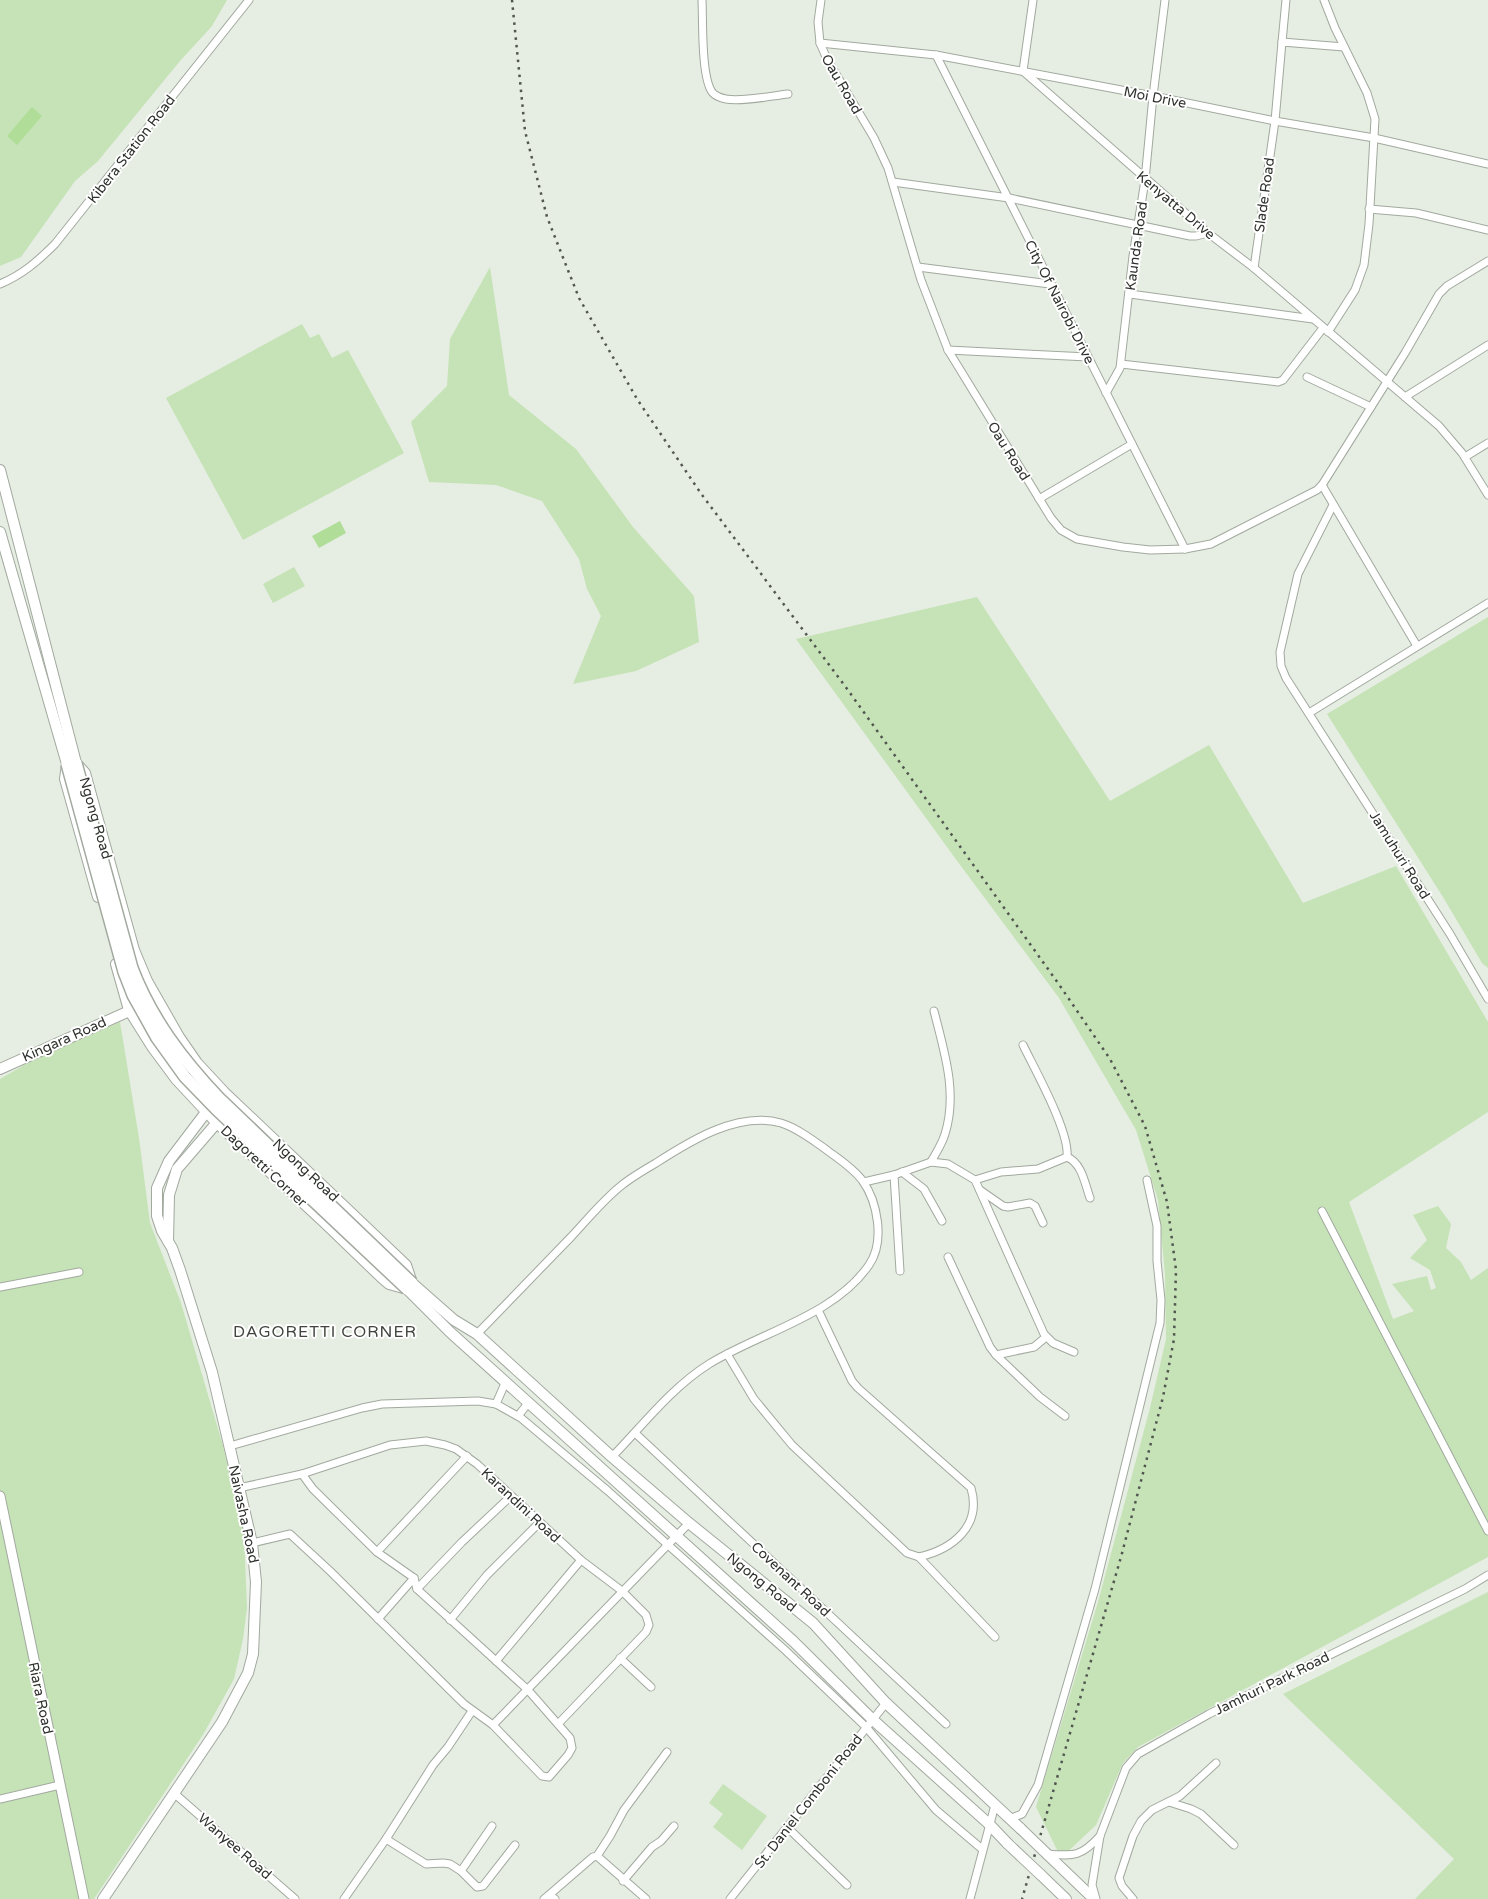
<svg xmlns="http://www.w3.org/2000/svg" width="1488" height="1899" font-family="'Varela Round',sans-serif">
<rect width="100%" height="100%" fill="#e6ede2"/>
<!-- green -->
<g fill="#c5e3b6">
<path d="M0,0H227L212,26L180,61L98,161L75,181L21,257L0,266Z"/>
<path d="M490,267L509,395L576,449L633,527L694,596L699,642L636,671L573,684L601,616L587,589L579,559L542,501L496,485L429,482L411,422L447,386L450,339Z"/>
<path d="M302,324L310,338L319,334L332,358L348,350L404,453L243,540L166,398Z"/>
<path d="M294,567L305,586L273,603L263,584Z"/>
<path d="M977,597L1110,801L1209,745L1303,903L1396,866L1488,1022V1112L1349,1202L1393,1319L1414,1311L1392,1284L1427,1276L1431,1290L1436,1288L1430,1270L1410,1258L1427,1240L1413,1215L1438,1206L1451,1224L1446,1248L1461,1262L1471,1280L1488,1268V1557L1138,1747L1123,1763L1096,1825L1061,1858L1036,1807L1098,1602L1150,1408L1166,1339L1165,1274L1158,1200L1136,1130L1059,998L955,858L796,639Z"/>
<path d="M1488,617V968L1482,963L1443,897L1327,714Z"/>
<path d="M120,1022L139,1138L150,1223L181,1303L223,1446L244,1534L247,1608L243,1639L234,1679L204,1733L94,1899H0V1079L40,1056Z"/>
<path d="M1488,1592V1899H1415L1454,1859L1283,1694Z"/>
<path d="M723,1784L767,1816L742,1850L713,1827L723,1814L709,1803Z"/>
</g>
<!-- water -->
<g fill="#b0de99">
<path d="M32,107L42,116L17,145L7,136Z"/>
<path d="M340,521L346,533L319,548L312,536Z"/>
</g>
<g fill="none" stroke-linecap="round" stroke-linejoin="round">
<defs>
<g id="minor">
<path d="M702,0C703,21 701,76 712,92C715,96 721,98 726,99C743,102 770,96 788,94"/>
<path d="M821,0L818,22L820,43L827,59L874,138L888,168L921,280L948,350L1051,518L1061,530L1077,539L1123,547L1150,550L1185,549L1211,544L1317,490L1322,485L1405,353L1439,294L1447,286L1488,261"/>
<path d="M1033,0L1023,71L1208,233L1254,268L1439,426L1462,453L1488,495"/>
<path d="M1324,0L1335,28L1367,93L1375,119L1369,224L1364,265L1355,290L1328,332"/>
<path d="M1282,42L1286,0"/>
<path d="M820,43L936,55L1153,96L1275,121L1374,138L1488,164"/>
<path d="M936,55L1185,549"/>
<path d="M893,182L1009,198L1190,236H1196L1208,233"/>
<path d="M1369,209L1416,213L1488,230"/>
<path d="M918,267L1050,284"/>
<path d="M1254,268L1275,121L1282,42L1344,47"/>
<path d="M0,284C22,275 38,261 55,244L249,0"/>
<path d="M1130,294L1313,319"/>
<path d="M948,350L1088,357"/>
<path d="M1121,364L1278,382L1283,380L1323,328"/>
<path d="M1307,377L1371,407"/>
<path d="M1106,393L1120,368L1133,256L1145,180L1153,96L1165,0"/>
<path d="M1405,397L1488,345"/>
<path d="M1465,457L1488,443"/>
<path d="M1322,485L1417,646"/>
<path d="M1039,499L1132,444"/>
<path d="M1333,505L1298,574L1280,652L1281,666L1286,678L1450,934L1488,999"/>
<path d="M1309,713L1488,603"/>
<path d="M1023,1045C1035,1070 1070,1132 1067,1157"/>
<path d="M931,1162C936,1153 942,1144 945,1134C958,1093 944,1051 934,1011"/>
<path d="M902,1172L924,1189L942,1221"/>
<path d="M894,1175L900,1271"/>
<path d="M975,1180L1001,1172L1038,1169L1067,1157C1082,1163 1085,1184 1090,1198"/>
<path d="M864,1182L894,1175L931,1162L948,1164L975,1180L1044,1334L1053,1343L1074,1352"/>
<path d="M980,1190L1003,1206L1008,1207L1030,1203L1035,1206L1043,1223"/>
<path d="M1322,1211L1488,1531"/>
<path d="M948,1257L990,1347L996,1355L1034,1347L1046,1337"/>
<path d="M0,1287L79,1272"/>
<path d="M477,1334C508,1302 540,1269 571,1237C587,1220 603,1200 622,1185C632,1177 644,1170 656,1163C690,1141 738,1111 781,1123C797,1128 811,1139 824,1148C837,1158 852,1167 862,1180C878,1202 885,1242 869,1265C834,1316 761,1332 709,1364C671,1388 643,1425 612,1457"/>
<path d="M727,1354L754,1399L792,1445L907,1553L919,1557C953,1549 982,1526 971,1488L858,1388L852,1381L818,1310"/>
<path d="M996,1355L1040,1397L1065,1416"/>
<path d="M496,1404L506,1381"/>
<path d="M518,1416L529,1402"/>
<path d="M635,1433L946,1724"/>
<path d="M230,1446L362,1408L382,1404L478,1401L496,1404L521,1418L608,1491L785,1650L866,1727L936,1810L982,1849"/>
<path d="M239,1488L302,1474L390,1445L426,1441L445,1445L456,1449L477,1464L581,1560L622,1591L646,1615L649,1625L646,1632L559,1723"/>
<path d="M252,1543L290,1534L330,1571L464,1704L493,1725L542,1776L549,1777L568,1755L572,1748L570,1738L528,1690L417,1589L414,1578L377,1552L313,1489L302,1474"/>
<path d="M377,1552L467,1456"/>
<path d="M919,1557L995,1637"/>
<path d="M417,1589L462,1542L511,1496"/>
<path d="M378,1619L414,1578"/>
<path d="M450,1620L487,1575L540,1522"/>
<path d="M620,1658L651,1687"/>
<path d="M496,1661L581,1560"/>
<path d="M493,1725L689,1523"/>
<path d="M175,1794L295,1899"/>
<path d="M0,1799L60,1785"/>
<path d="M1169,1802L1191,1809L1201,1814L1234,1845"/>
<path d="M1009,1819L1022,1814L1038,1785L1095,1589L1160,1323L1161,1300L1157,1261V1226L1147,1180"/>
<path d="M788,1828L847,1885"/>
<path d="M386,1839L426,1864L443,1863L450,1864L461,1871L477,1887L483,1886L515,1845"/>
<path d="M1047,1854C1074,1856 1081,1857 1100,1836"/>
<path d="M461,1871L492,1826"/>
<path d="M623,1881L652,1847L661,1841L674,1826"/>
<path d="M549,1895L593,1857L597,1856"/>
<path d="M344,1899L386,1839L433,1765L448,1747L472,1711"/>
<path d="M544,1899L549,1895L555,1899"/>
<path d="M646,1899L597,1856L610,1836L624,1810L667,1752"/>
<path d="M730,1899L886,1703"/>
<path d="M970,1899L995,1805"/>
<path d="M1096,1899L1092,1885L1100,1836L1126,1768L1138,1754L1209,1714L1465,1589L1488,1575"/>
<path d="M1133,1899L1122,1886L1119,1878L1133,1836L1141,1821L1152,1810L1180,1796L1216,1763"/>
</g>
<path id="tertiary" d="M0,1496L84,1899"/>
<g id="secondary">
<path d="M0,470L76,763L85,773L134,950L147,981L179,1037L197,1063L224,1092L406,1265L412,1283L454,1320L477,1334L612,1457L689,1523L813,1623L886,1703L1021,1829"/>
<path d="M0,532L67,764L65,779L98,897"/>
<path d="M116,964L129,1010L153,1048L176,1079L216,1122L325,1223L382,1278L389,1284L407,1289L450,1332L793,1641L872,1719L989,1824L1008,1844"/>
<path d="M0,1069L136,1008"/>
<path d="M168,1241L169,1195L177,1169L221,1118"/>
<path d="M1047,1854L1094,1899"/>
<path d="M1041,1875L1066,1899"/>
<path d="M103,1899L222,1722L248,1673L253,1654L256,1582L252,1543L212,1372L180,1270L172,1248L162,1231L157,1216V1188L169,1161L210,1107"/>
</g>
</defs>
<!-- minor casing -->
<use href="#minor" stroke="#a2a99f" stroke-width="9"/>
<!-- tertiary casing -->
<use href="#tertiary" stroke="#a2a99f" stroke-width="11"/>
<!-- secondary casing -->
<use href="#secondary" stroke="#a2a99f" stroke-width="12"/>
<!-- minor -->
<use href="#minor" stroke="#fff" stroke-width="7"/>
<!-- tertiary -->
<use href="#tertiary" stroke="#fff" stroke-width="9"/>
<!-- secondary -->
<use href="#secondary" stroke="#fff" stroke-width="10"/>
<!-- rail -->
<path stroke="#525550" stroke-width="2.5" stroke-dasharray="2.5 5" stroke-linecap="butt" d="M512,0L525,131L547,217L579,298L637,399L702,495L845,686L1058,983L1110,1059L1145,1126L1167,1202L1176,1270L1174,1339L1163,1397L1121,1557L1022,1899"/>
<defs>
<g id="secondary-bridge">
<path d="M1021,1829L1047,1854"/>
<path d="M1008,1844L1041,1875"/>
</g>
<g id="primary-bridge">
<path d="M76,763L132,968C151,1018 182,1059 219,1098L412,1283"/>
<path d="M67,764L124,972L133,995L157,1038L185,1077L216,1109L407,1289"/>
</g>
</defs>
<!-- secondary-bridge casing -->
<use href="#secondary-bridge" stroke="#a2a99f" stroke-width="12" stroke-linecap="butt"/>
<!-- primary-bridge casing -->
<use href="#primary-bridge" stroke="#a2a99f" stroke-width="14" stroke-linecap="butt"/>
<!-- secondary-bridge -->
<use href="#secondary-bridge" stroke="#fff" stroke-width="10"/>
<!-- primary-bridge -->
<use href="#primary-bridge" stroke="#fff" stroke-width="11"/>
</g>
<g text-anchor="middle" stroke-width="4" stroke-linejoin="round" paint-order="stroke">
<!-- street labels -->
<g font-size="14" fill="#2e312d" stroke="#fff">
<text transform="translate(842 84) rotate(60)" y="5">Oau Road</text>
<text transform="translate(1155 97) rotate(11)" y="5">Moi Drive</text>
<text transform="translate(131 149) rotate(-52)" y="5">Kibera Station Road</text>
<text transform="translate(1264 195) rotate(-82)" y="5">Slade Road</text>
<text transform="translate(1176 205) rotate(40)" y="5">Kenyatta Drive</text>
<text transform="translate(1136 246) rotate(-82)" y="5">Kaunda Road</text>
<text transform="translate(1060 302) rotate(63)" y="5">City Of Nairobi Drive</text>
<text transform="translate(1009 451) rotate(58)" y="5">Oau Road</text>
<text transform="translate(96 818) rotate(74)" y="5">Ngong Road</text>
<text transform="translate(1400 855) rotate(58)" y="5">Jamuhuri Road</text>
<text transform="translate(64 1039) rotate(-24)" y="5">Kingara Road</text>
<text transform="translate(264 1166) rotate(43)" y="5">Dagoretti Corner</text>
<text transform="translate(306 1170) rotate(43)" y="5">Ngong Road</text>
<text transform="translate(521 1505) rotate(43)" y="5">Karandini Road</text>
<text transform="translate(244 1514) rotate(78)" y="5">Naivasha Road</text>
<text transform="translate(791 1579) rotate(43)" y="5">Covenant Road</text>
<text transform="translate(762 1582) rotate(39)" y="5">Ngong Road</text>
<text transform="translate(1272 1683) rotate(-26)" y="5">Jamhuri Park Road</text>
<text transform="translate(41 1698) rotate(78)" y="5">Riara Road</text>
<text transform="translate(808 1801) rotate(-52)" y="5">St. Daniel Comboni Road</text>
<text transform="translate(235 1846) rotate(41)" y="5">Wanyee Road</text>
</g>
<!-- quarter labels -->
<g font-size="16" letter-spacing="1" fill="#40463e" stroke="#fff">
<text x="325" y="1337">DAGORETTI CORNER</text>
</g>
</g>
</svg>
